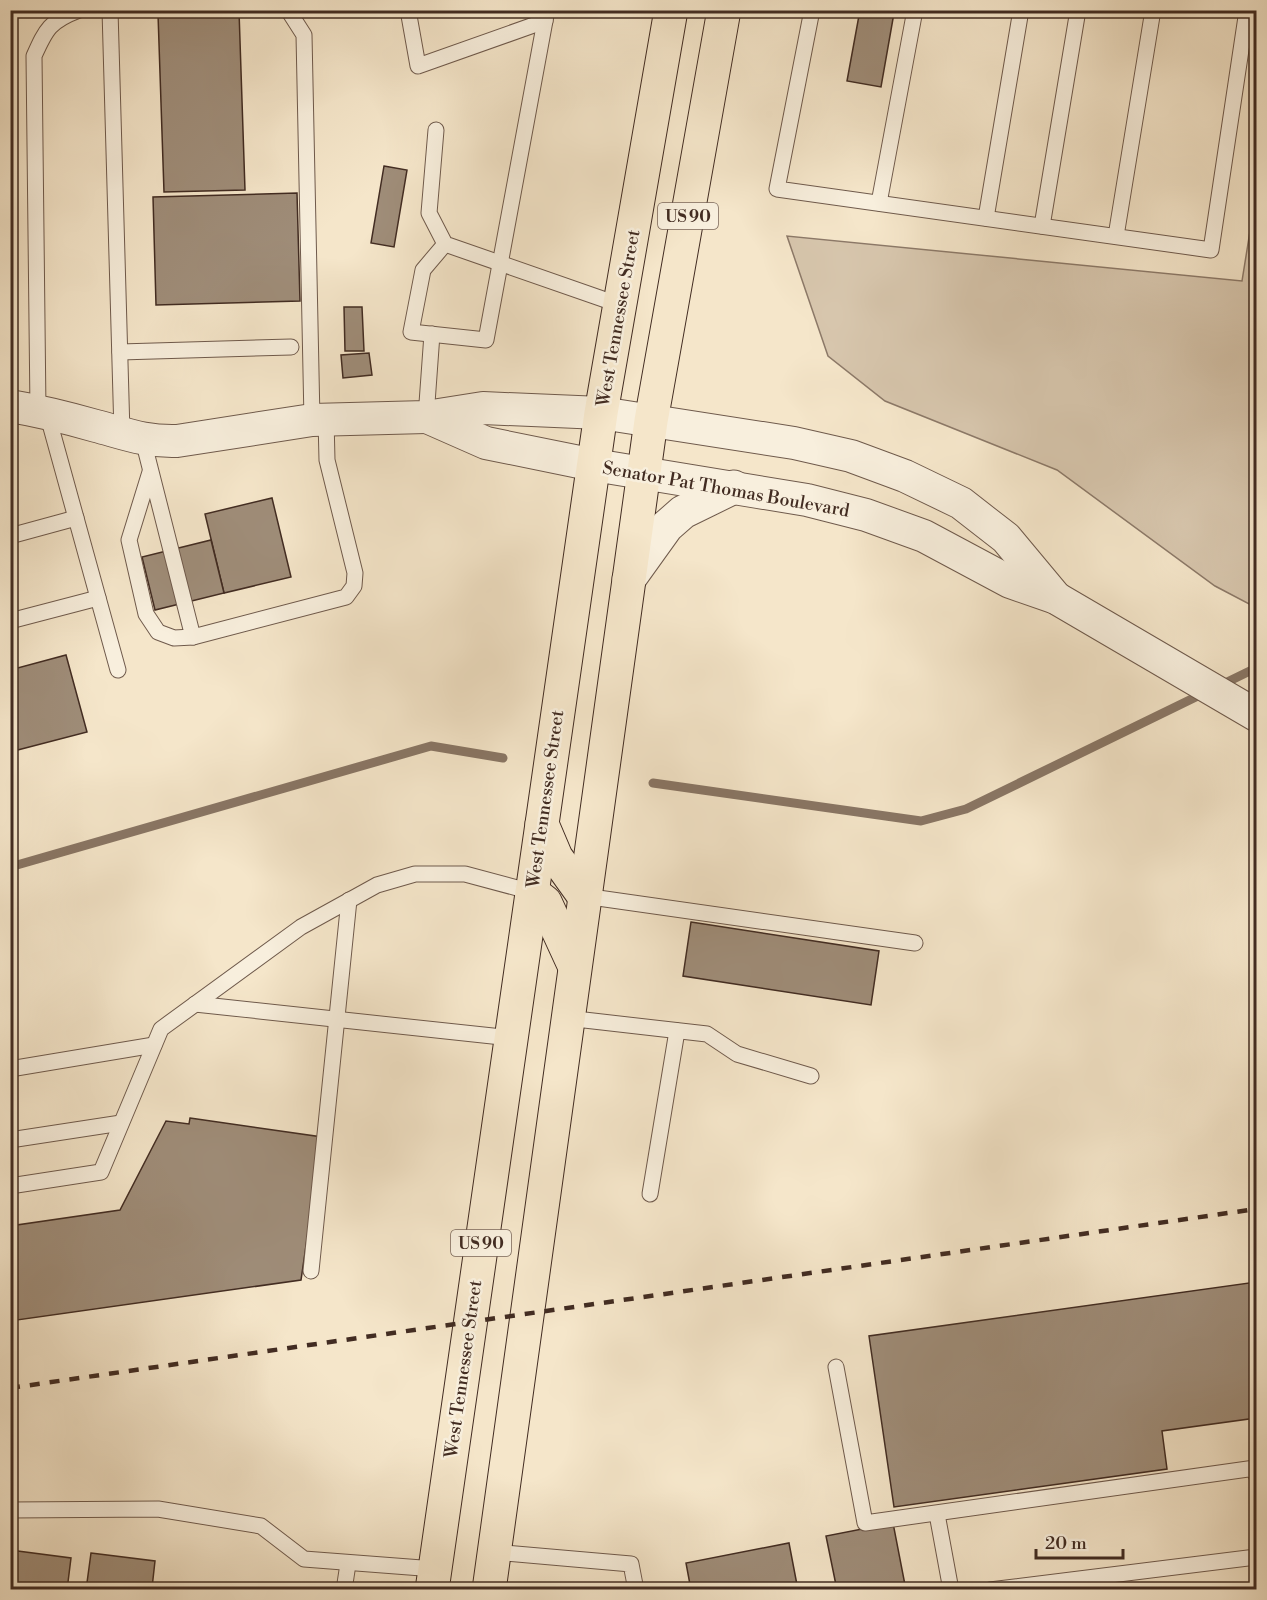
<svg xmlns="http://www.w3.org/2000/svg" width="1267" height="1600" font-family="'Libre Bodoni',serif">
<rect width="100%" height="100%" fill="#f5e6ca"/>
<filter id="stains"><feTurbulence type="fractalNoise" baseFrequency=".00333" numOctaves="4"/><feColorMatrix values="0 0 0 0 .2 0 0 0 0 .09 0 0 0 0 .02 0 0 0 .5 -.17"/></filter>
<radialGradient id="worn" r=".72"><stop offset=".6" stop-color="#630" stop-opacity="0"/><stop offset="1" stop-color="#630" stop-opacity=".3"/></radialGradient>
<!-- green -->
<path fill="#d7c6ad" stroke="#8c7968" stroke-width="1.5" d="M1256,194V603L1251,605L1215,586L1057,470L885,401L828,356L787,236L1242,281Z"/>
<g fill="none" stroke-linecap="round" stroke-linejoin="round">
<!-- stream -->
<g stroke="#897665" stroke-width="9">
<path d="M1219,686L1256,668"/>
<path d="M653,783L921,821L966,809L1204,693"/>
<path d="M10,867L431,746L503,758"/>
</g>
</g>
<!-- building -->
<g fill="#9f8d79" stroke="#422c22" stroke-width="1.5">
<path d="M860,10H881L894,13L881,87L847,81Z"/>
<path d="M239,11L245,190L164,192L158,14Z"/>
<path d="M384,166L407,170L394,247L371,243Z"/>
<path d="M297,193L300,301L156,305L153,197Z"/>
<path d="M344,307H362L364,351H345Z"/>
<path d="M369,353L372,375L343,378L341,355Z"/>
<path d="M272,498L291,577L224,593L205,514Z"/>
<path d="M211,540L224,593L155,610L142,557Z"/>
<path d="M66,655L87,732L10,752V670Z"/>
<path d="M691,922L879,951L871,1005L683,976Z"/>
<path d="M190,1118L322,1137L301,1280L10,1321V1226L120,1210L166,1121L189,1124Z"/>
<path d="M1256,1282V1418L1162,1431L1167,1469L894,1507L869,1336Z"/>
<path d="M893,1523L906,1590H837L826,1536Z"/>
<path d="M789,1543L798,1590H691L686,1563Z"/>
<path d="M10,1550L71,1558L67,1590H10Z"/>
<path d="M91,1553L155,1561L152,1588L165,1590H86Z"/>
</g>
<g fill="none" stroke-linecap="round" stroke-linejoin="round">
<defs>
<g id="service">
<path d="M110,10L122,433"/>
<path d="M288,10L304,35L312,420"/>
<path d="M408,10L418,66L545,21"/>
<path d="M812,10L777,189L1211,250L1247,10"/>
<path d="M436,130L429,213L445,244L620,305"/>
<path d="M879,203L915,10"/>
<path d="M986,218L1021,10"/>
<path d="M1042,226L1078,10"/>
<path d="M1116,236L1153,10"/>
<path d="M445,244L423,270L411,332L486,340L547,10"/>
<path d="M120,352L291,347"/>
<path d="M38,411L34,56C46,29 50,21 79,10"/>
<path d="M47,413L118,670"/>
<path d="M426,417L432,334"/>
<path d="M143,440L193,637"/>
<path d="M150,472L129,540L146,614L158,632L174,638L193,637L346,597L354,586L355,573L327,460L326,419"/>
<path d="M10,536L76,518"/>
<path d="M10,621L98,598"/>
<path d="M584,896L915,943"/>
<path d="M195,1004L511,1038"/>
<path d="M567,1018L707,1034L737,1054L811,1076"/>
<path d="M10,1069L154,1045"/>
<path d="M10,1140L121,1123"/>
<path d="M10,1186L101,1172L161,1029L301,927L377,885L415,874H465L532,892"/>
<path d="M650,1194L677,1031"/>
<path d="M311,1271L349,900"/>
<path d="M836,1367L865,1523L1255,1468L1256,1475"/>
<path d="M10,1510L158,1509L261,1526L304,1559L435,1569"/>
<path d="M937,1514L951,1590"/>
<path d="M494,1552L631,1564L636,1590"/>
<path d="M344,1590L348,1564"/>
<path d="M990,1590L1256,1557"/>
</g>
<g id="minor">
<path d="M10,406C40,411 68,418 96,426C126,434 146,442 177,441L312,420L426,417L483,408L601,413L794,443L851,456L905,476L961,503L1006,538L1056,598"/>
<path d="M427,417L486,443L594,465L807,500L866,515L924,536L1010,582L1056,598L1256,715"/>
</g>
<path id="tertiary" d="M629,579L667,526L683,512L734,487"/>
<g id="primary">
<path d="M542,824L556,857L584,896"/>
<path d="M532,892L545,902L574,965"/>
<path d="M432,1590L601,413L671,10"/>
<path d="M489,1590L651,421L724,10"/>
</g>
</defs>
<!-- service casing -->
<use href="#service" stroke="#6f5a4c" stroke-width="17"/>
<!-- minor casing -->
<use href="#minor" stroke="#6f5a4c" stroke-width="34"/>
<!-- tertiary casing -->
<use href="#tertiary" stroke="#6f5a4c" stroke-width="35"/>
<!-- primary casing -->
<use href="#primary" stroke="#422c22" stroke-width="35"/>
<!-- service -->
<use href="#service" stroke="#f8efdd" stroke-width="15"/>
<!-- minor -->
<use href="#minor" stroke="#f8efdd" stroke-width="32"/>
<!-- tertiary -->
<use href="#tertiary" stroke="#f8efdd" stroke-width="33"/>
<!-- primary -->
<use href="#primary" stroke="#f5e6ca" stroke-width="33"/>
<!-- rail -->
<path stroke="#422c22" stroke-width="4.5" stroke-dasharray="10 10" stroke-linecap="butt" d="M10,1388L1256,1209"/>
</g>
<g text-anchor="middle" stroke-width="5" stroke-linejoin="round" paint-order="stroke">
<!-- shield labels -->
<g fill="#f8efdd" stroke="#79665a" stroke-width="1.5">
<rect x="658" y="203" width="60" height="26" rx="4.5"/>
<rect x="451" y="1230" width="60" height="26" rx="4.5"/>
</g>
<g font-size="16" font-weight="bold" fill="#422c22">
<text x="688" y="222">US 90</text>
<text x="481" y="1249">US 90</text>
</g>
<!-- street labels -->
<g font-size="18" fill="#422c22" stroke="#f8efdd">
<text transform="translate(618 318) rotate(-80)" y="6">West Tennessee Street</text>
<text transform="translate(726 489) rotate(10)" y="6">Senator Pat Thomas Boulevard</text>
<text transform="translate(545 799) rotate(-82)" y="6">West Tennessee Street</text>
<text transform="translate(463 1369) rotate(-82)" y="6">West Tennessee Street</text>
</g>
</g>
<!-- margin -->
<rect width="1267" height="1600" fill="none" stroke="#f5e6ca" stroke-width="36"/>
<rect x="12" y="12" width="1243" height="1576" fill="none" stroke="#422c22" stroke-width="3"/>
<rect x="18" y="18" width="1231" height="1564" fill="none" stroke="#422c22" stroke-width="1.5"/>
<!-- scale -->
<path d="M1036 1549v9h87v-9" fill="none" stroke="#422c22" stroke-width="3"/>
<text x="1045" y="1549" font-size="18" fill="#422c22" stroke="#f8efdd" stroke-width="4.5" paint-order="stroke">20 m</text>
<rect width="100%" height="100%" filter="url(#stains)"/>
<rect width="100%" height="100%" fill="url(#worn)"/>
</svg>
